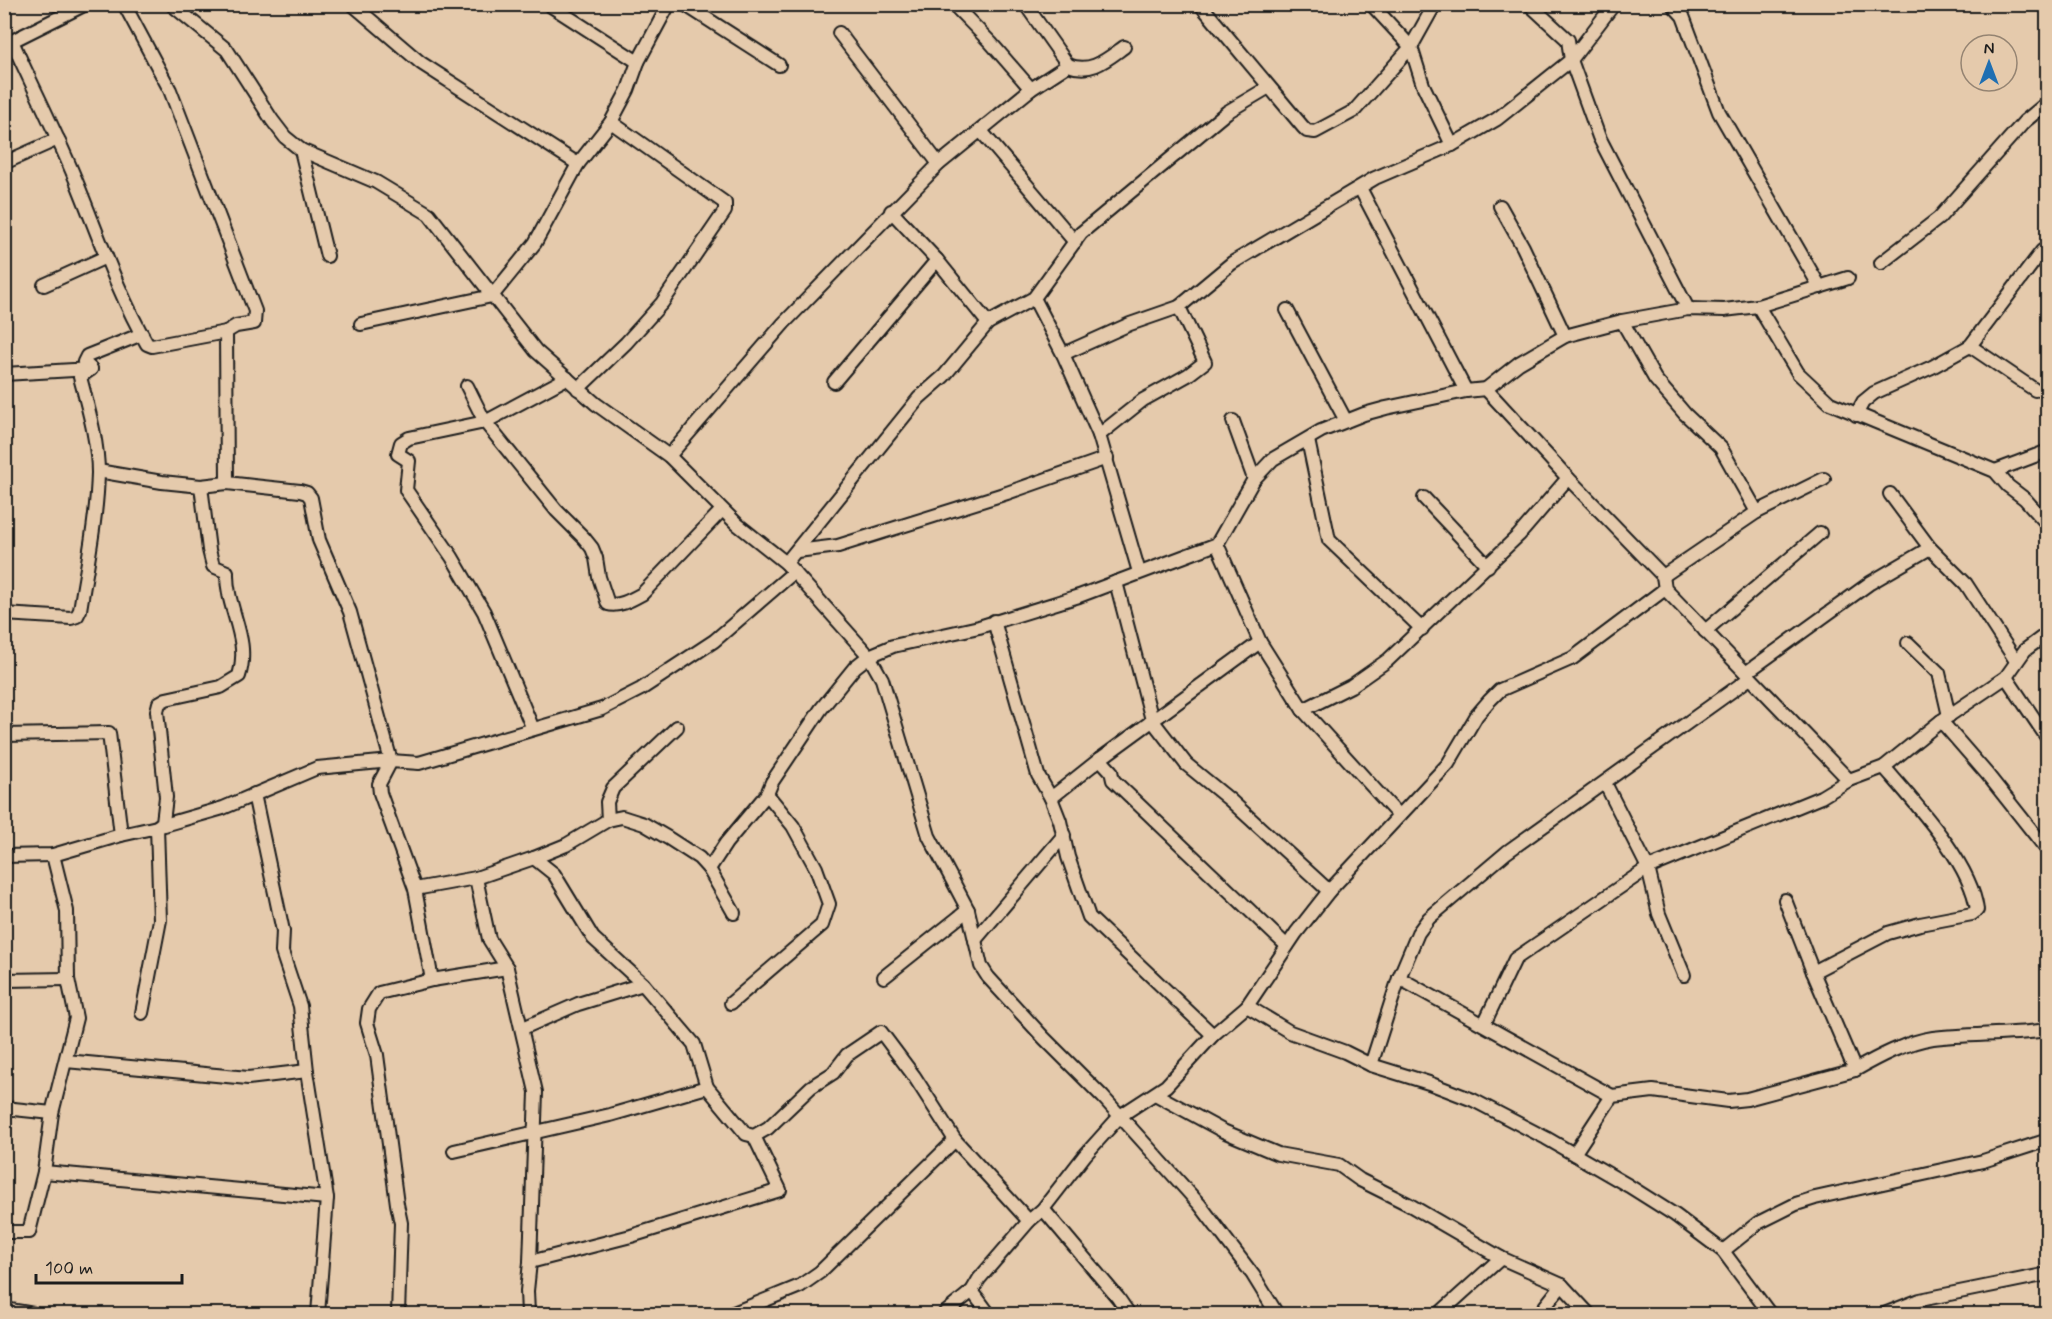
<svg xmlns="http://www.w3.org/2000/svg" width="2052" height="1319" font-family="Mynerve,sans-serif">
<rect width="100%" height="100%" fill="#e5caac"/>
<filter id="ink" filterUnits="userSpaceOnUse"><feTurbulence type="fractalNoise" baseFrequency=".0167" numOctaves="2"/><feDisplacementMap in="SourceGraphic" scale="12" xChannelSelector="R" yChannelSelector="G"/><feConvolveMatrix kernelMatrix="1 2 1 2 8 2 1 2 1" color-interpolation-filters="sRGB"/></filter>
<g filter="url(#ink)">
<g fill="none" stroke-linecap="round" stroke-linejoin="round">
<defs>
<g id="minor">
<path d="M171,4L227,50L272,120L285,137L301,150L376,182L429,214L536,351L596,404L669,456L737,524L786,563L869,656L882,679L929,836L968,910L981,966L988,977L1044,1038L1103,1097L1200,1205L1253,1275L1277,1314"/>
<path d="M352,4L421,63L578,164"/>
<path d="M548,4L638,62"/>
<path d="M684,4L779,65"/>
<path d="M953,4L991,43L1031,89"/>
<path d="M1025,4L1068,65"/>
<path d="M1200,4L1303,127L1307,131L1315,132L1354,111L1411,47L1435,4"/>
<path d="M1371,4L1411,47L1423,85L1452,145"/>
<path d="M1529,4L1568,40L1571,60L1599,137L1688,309"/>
<path d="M1672,4L1683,16L1719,112L1820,287"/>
<path d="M839,33L939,164"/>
<path d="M12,41C34,90 59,138 79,188C100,240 119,295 147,344L152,346L226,332L236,326L254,323L255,311L170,90L124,4"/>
<path d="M4,45L86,4"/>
<path d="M981,131L1075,242"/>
<path d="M301,150L327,256"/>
<path d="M4,163L58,139"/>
<path d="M1360,188L1466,391"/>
<path d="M1500,206L1523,247L1565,336"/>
<path d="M891,211L937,260L988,323"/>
<path d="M1881,263L1939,218L2024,122L2048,102"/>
<path d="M44,285L106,257"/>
<path d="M1034,298L1063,354L1099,435L1139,572"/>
<path d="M1758,306L1798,373L1830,403L1995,471L2008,486L2025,499L2048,525"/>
<path d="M1287,310L1346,421"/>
<path d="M1622,321L1655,379L1685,414L1721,448L1757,512"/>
<path d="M361,324L492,296L535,243L578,164L611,122L628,90L638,62L669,4"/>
<path d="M226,332L227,483"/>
<path d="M1970,346L2035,390"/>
<path d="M1063,354L1130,324L1179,307"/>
<path d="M4,374L91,369"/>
<path d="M834,382L937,260"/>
<path d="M467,386L485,422L556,510L584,538L592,548L596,558L599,577L608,604C619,607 631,600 642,594L722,510"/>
<path d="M578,389L626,343L662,303L725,211V203L611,122"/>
<path d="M1486,389L1568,478L1663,576L1665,589L1849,780"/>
<path d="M1856,415L1863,402L1874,393L1932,367L1970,346L2042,251"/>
<path d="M1233,421L1254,479"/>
<path d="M1099,435L1143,400L1188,375L1205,362L1179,307L1232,263L1375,178L1452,145L1497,119L1571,60L1614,4"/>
<path d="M1308,440L1329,540L1422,629"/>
<path d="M669,456L784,323L939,164L1031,89L1068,65C1091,74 1106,60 1124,47"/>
<path d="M98,471L162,482L201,486L227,483L300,491L307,493L311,498L319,540L350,612L391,761L379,784L380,793L415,889L432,980"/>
<path d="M1995,471L2048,451"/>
<path d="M1890,494L1930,548L1966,584L2016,661"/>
<path d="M1424,498L1488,566"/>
<path d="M1217,544L1260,642L1303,710L1398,815"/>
<path d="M797,551L838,546L1007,493L1107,458"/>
<path d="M786,563L919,398L944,376L988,323L1034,298L1081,233L1227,112L1269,87"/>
<path d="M1663,576L1757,512L1824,479"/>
<path d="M1116,582L1152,720L1186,764L1230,800L1329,891"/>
<path d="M4,614L71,618L77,616L80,610C87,565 97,518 98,473C98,441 88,408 80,377L91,369L84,362L87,356L142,334"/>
<path d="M994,621L1038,775L1051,798L1060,821L1068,857L1089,917L1213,1035"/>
<path d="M1705,631L1820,533"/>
<path d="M1908,643L1939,673L1949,716"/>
<path d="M1747,672L1870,583L1930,548"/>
<path d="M2006,677L2048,739"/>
<path d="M1303,710L1351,686L1388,660L1519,535L1568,478"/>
<path d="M1941,721L1987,774L2048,851"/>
<path d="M533,729L484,612L452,557L406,490L409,461L398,454L401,443L409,438L485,422L567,378"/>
<path d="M4,735L109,733L121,835"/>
<path d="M1100,759L1111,771L1113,780L1287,946"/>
<path d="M1605,783L1648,868L1659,914L1684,975"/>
<path d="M254,794L283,931L282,952L300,1006L307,1071L327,1198L318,1314"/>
<path d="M1051,798L1100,759L1260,642"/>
<path d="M608,820L607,802L613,788L677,727"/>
<path d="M4,856L53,855L121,835L157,827L223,808L317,768L391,761L419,763L602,709L641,689L714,641L794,572"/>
<path d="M534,858L554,874L593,938L643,984L694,1044L707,1087L746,1134L754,1136L768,1128L811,1087L833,1073L847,1055L881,1032L914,1076L955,1140L1029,1221"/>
<path d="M709,869L734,913"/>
<path d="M476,878L489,939L507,968L536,1092L530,1262L527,1291L528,1314"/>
<path d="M415,889L476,878L534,858L566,845L608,820L622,817L644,824L668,838L699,858L709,869L726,843L767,794L772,782L821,709L855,667L869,656L893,646L979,627L1079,596L1217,544L1254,479L1273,459L1321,431L1364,414L1386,408L1466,391L1486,389L1519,363L1565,336L1622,321L1688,309L1724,310L1758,306L1848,278"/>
<path d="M1785,900L1813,972L1855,1070"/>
<path d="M975,940L1064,835"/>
<path d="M1813,972L1888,933L1920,924L1972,914L1977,910C1971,863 1915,803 1884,767"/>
<path d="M884,977L968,910"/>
<path d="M1399,978L1612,1096"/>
<path d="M4,980L68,979"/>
<path d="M731,1003L822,925L829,904L816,868L793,826L767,794"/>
<path d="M1247,1006L1290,1032L1345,1052L1371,1065L1429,1083L1473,1100L1546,1138L1629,1186L1675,1215L1723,1251L1770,1314"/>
<path d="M142,1013L160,920L157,827L163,822L166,797L157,711L159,703L166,699L221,687L239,676C251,638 226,610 227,572L213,566L209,550L201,486"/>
<path d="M1484,1024L1515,959L1648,868L1821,797L1849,780L1884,767L1941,721L2006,677L2025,650L2048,633"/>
<path d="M523,1028L578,1004L643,984"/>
<path d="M66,1061L248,1078L307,1071"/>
<path d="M1371,1065L1399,978L1418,933L1429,918L1507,852L1750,678"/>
<path d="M1155,1094L1223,1131L1278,1154L1339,1165L1360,1180L1408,1204L1501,1258L1562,1285L1589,1314"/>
<path d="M4,1108L52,1113"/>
<path d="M454,1151L610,1115L707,1087"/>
<path d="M1574,1154L1612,1096L1653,1091L1728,1101L1747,1099L1855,1070C1878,1057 1906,1042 1933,1038C1968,1034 2004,1035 2039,1031"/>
<path d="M44,1172L327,1198"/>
<path d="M1043,1209L1118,1298L1129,1314"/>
<path d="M4,1232H29L44,1172L52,1113L76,1018L68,979L67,911L53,855"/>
<path d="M1723,1251L1758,1223L1796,1204L1815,1198L1983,1161L2048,1140"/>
<path d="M530,1262L631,1236L780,1190L754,1136"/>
<path d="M972,1291L989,1314"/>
<path d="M4,1309L34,1314"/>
<path d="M398,1314L401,1223L397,1204L377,1055L367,1023L369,1009L379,993L432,980L507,968"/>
<path d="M731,1314L800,1286L820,1272L955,1140"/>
<path d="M944,1314L972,1291L979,1279L1029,1221L1043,1209L1085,1155L1120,1116L1166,1086L1213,1035L1247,1006L1296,933L1329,891L1448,764L1477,715L1489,701L1500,690L1573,658L1665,589"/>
<path d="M1439,1314L1501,1258"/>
<path d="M1539,1314L1562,1285"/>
<path d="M1884,1314L1920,1300L2048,1274"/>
</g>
</defs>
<!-- minor casing -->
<use href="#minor" stroke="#1c1c1c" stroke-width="16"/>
<!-- minor -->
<use href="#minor" stroke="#e5caac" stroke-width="12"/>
</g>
</g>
<!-- margin -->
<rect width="2052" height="1319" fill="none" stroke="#e5caac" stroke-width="24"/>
<rect x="12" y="12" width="2028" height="1295" fill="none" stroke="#1c1c1c" stroke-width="2" filter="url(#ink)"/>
<!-- north arrow -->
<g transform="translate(1989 63)"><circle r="28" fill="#e5caac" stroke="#958472" stroke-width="1.5"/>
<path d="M0-4.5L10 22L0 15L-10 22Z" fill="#1f6fb2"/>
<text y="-9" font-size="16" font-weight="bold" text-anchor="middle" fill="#1c1c1c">N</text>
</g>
<!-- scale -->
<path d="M36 1274v9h146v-9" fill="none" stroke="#1c1c1c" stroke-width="3"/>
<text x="45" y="1274" font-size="18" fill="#1c1c1c" stroke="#e5caac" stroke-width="4.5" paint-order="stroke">100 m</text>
</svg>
